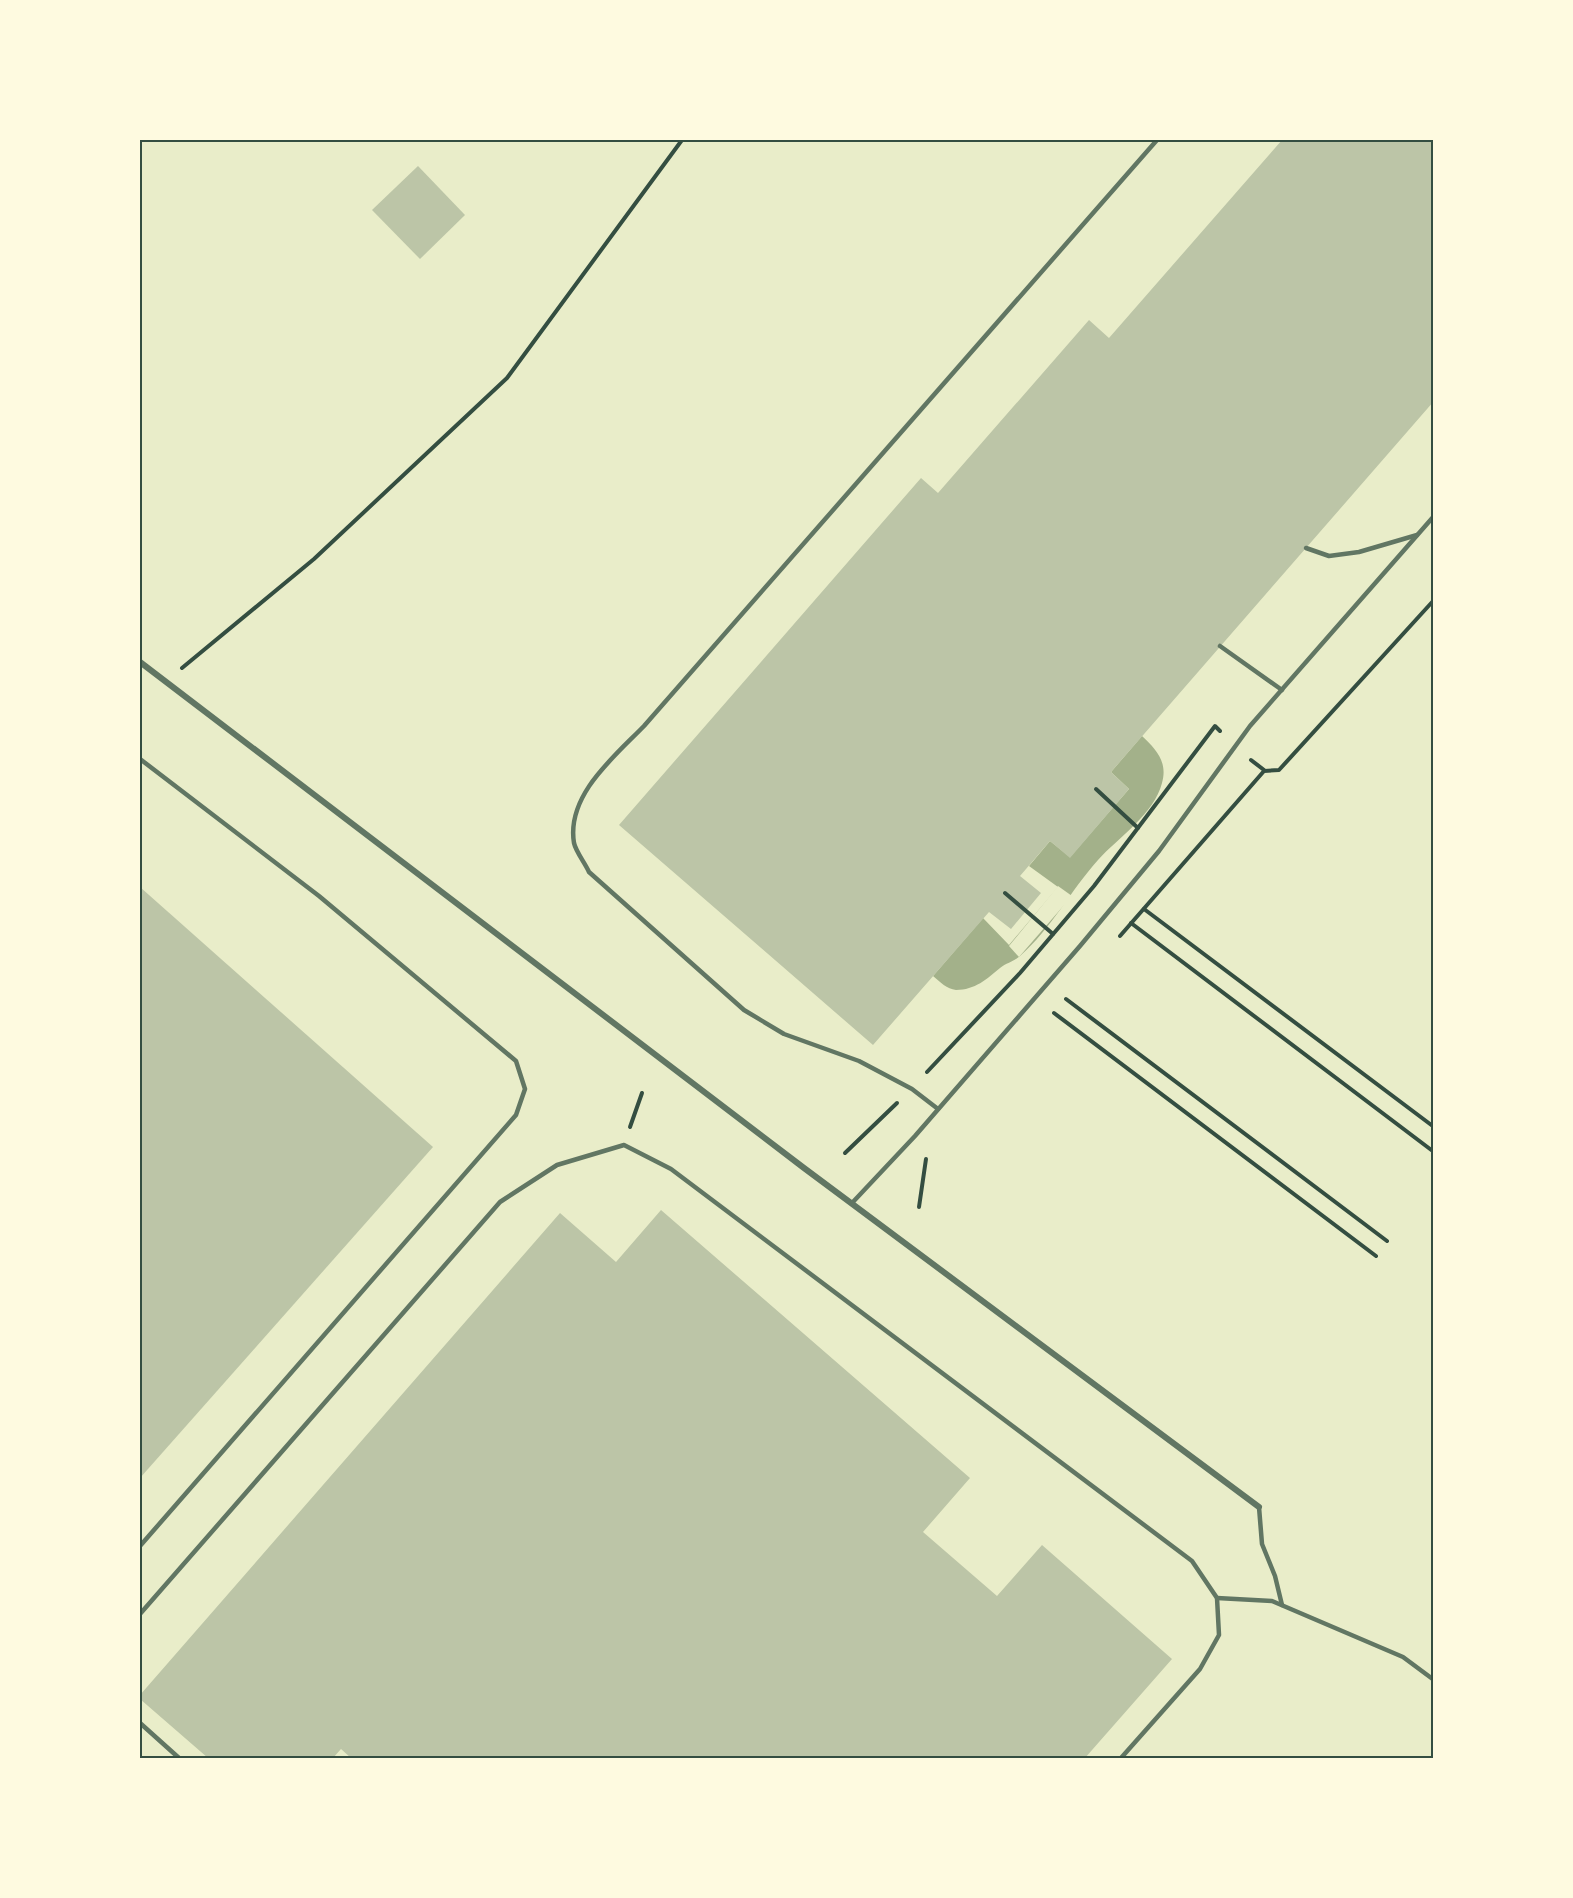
<svg xmlns="http://www.w3.org/2000/svg" width="1573" height="1898" font-family="'Public Sans',sans-serif">
<rect width="100%" height="100%" fill="#e9edc9"/>
<!-- water -->
<path fill="#a3b18a" d="M1142,736C1156,749 1168,762 1162,783C1154,814 1119,837 1098,860C1071,890 1051,929 1020,956C1015,961 1006,963 1000,968C987,979 975,990 956,990C947,989 940,982 933,976L983,918L1009,945L1058,887L1029,866L1050,841L1070,857L1129,789L1111,772Z"/>
<!-- pier -->
<path fill="#e9edc9" d="M1058,886L1072,896L1019,957L1009,946Z"/>
<!-- building -->
<g fill="#bcc5a7">
<path d="M1282,140H1434V401L1111,772L1129,789L1070,858L1050,841L1020,876L1041,893L1011,929L989,912L873,1045L619,825L921,478L938,493L1089,320L1109,338Z"/>
<path d="M418,166L465,215L420,259L372,210Z"/>
<path d="M140,887L433,1147L140,1478Z"/>
<path d="M661,1210L970,1478L923,1532L997,1596L1042,1545L1172,1659L1085,1758H351L341,1749L333,1758H208L140,1699V1695L560,1213L616,1262Z"/>
</g>
<g fill="none" stroke-linecap="round" stroke-linejoin="round">
<!-- path -->
<g stroke="#344e41" stroke-width="4">
<path d="M182,668L314,559L507,378L682,140"/>
<path d="M1251,760L1264,770"/>
<path d="M1096,789L1138,828"/>
<path d="M1005,893L1053,934"/>
<path d="M1144,909L1434,1127"/>
<path d="M1131,923L1434,1152"/>
<path d="M1120,936L1264,771L1279,770L1434,600"/>
<path d="M1066,999L1387,1241"/>
<path d="M1054,1013L1376,1256"/>
<path d="M927,1072L1020,973L1094,886L1215,726L1220,731"/>
<path d="M630,1127L642,1093"/>
<path d="M845,1153L897,1103"/>
<path d="M919,1207L926,1159"/>
</g>
<!-- service -->
<g stroke="#617663" stroke-width="4.5">
<path d="M1306,548L1329,556L1359,552L1417,535"/>
<path d="M1220,646L1282,690"/>
<path d="M140,759L319,896L516,1061L525,1089L516,1115L140,1546"/>
<path d="M938,1109L912,1089L859,1061L784,1034L744,1010L589,872C585,863 576,852 574,843C566,795 615,756 644,726L1157,140"/>
<path d="M852,1203L915,1136L1080,946L1159,851L1250,726L1434,516"/>
<path d="M1259,1507L1262,1544L1275,1576L1282,1605"/>
<path d="M1217,1598L1272,1601L1403,1657L1434,1680"/>
<path d="M140,1614L500,1202L557,1165L624,1145L671,1169L1192,1561L1217,1598L1219,1635L1200,1669L1121,1758"/>
<path d="M140,1723L179,1758"/>
</g>
<!-- minor -->
<path stroke="#617663" stroke-width="6" d="M140,662L804,1168L1259,1507"/>
</g>
<!-- border -->
<rect width="1573" height="1898" fill="none" stroke="#fefae0" stroke-width="282"/>
<rect x="141" y="141" width="1291" height="1616" fill="none" stroke="#344e41" stroke-width="2"/>
</svg>
